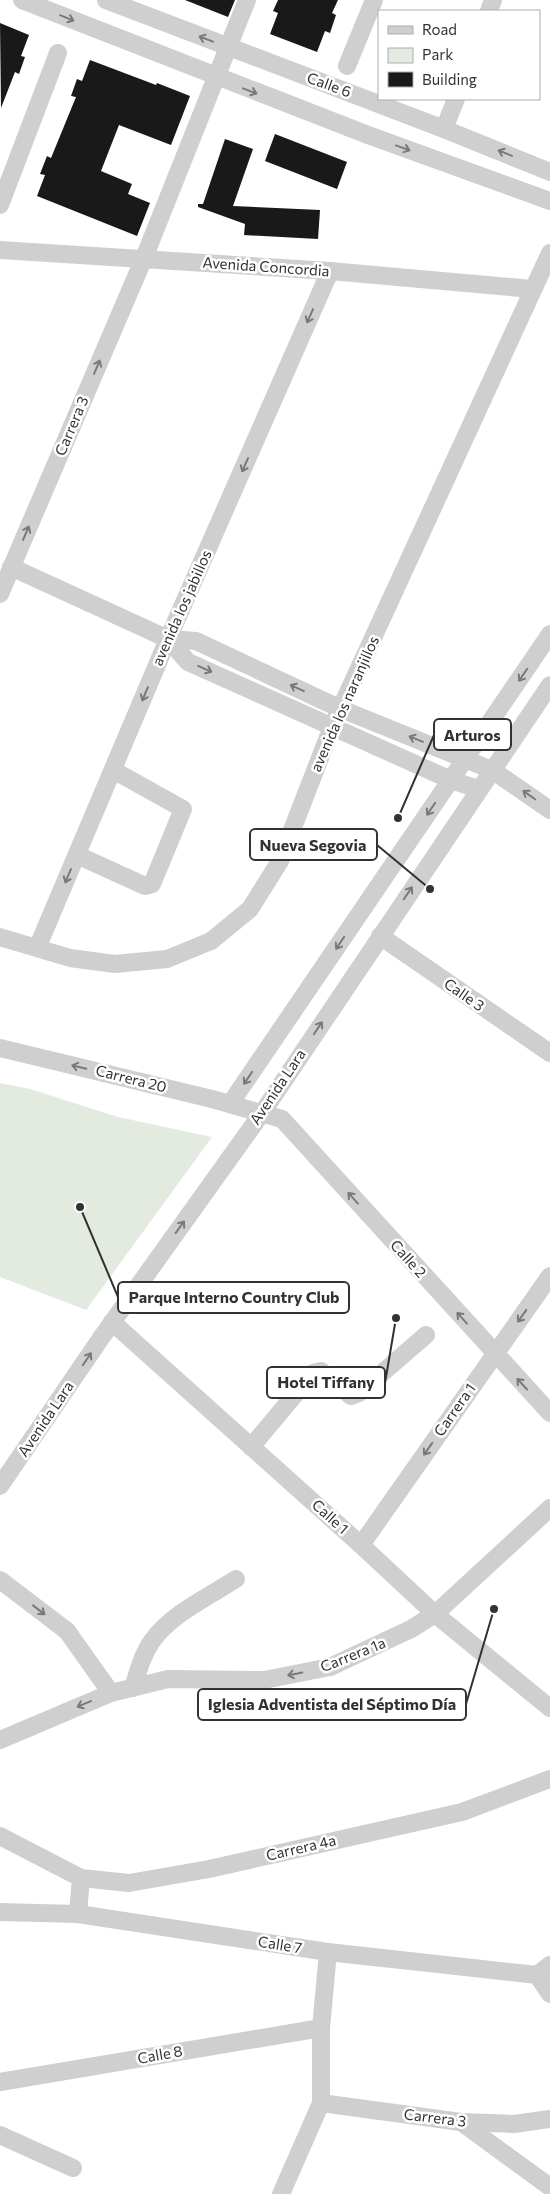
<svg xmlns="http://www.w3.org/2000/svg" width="550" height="2194" font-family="Commissioner,sans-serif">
<rect width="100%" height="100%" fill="#fff"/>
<!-- green -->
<path fill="#e3eadf" d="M0,1083L30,1089L118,1117L212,1137L86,1310L0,1277Z"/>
<!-- building -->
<g fill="#191919">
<path d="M185,0H235L228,17Z"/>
<path d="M278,0H338L332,13L336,15L330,33L325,31L317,52L270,34L278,13L273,11Z"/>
<path d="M0,23L29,35L21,56L25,57L19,74L15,72L1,108Z"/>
<path d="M90,60L156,85L157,83L190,96L171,145L119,125L101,171L132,184L128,194L150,203L137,236L37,196L45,175L40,174L47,156L51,158L76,97L71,96L77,79L82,81Z"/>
<path d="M275,134L347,162L337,189L265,161Z"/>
<path d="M225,139L253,149L233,206L320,210L318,239L244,235L245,224L198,207V204H203Z"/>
</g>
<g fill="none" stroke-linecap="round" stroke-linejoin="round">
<!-- minor -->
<g stroke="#cfcfcf" stroke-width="18">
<path d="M22,0L368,135L550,201"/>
<path d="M106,0L444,129L550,172"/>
<path d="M489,11L493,0"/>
<path d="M347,66L374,0"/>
<path d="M444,129L456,99"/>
<path d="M0,205L58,53"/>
<path d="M0,250L330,271L532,289"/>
<path d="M11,567L168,639L196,641L341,709L492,770L550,810"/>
<path d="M0,594L144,258L247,0"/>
<path d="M168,639L188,662L451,780L478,789"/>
<path d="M77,855L145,886L152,884L155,877L183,809L113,770"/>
<path d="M380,936L550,1053"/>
<path d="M0,937L70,958L115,964L167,959L211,941L250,909L280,861L332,727L550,253"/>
<path d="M38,946L168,639L330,271"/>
<path d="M0,1048L212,1099L282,1119L550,1413"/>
<path d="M230,1104L550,634"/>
<path d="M112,1322L361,1545L435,1614L550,1708"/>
<path d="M251,1447L313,1373L321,1371L351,1396L359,1393L426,1335"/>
<path d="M0,1486L101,1338L262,1113L550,685"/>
<path d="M361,1545L550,1276"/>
<path d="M0,1580L67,1631L111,1693"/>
<path d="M133,1688C138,1672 142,1655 152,1641C171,1614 208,1597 236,1579"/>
<path d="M0,1740L111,1693L168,1679L264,1680L330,1667L411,1629L435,1614L550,1508"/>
<path d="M0,1836L81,1878"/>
<path d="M0,1912L78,1914L328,1952L537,1975L550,1994"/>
<path d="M78,1914L81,1878L129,1883L209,1869L462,1812L550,1779"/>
<path d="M537,1975L550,1965"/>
<path d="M0,2082L321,2028"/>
<path d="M321,2103L461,2122L514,2124L550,2119"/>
<path d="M461,2122L550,2187"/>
<path d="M0,2135L73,2168"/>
<path d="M281,2194L321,2103V2028L328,1952"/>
</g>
</g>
<!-- one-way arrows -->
<defs><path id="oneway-shaft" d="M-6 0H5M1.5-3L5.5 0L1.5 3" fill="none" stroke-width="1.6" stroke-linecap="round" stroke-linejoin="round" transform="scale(1.25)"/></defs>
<g stroke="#797979">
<use href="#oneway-shaft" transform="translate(67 18) rotate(22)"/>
<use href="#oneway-shaft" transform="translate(206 39) rotate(-159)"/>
<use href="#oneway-shaft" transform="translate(250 91) rotate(21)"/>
<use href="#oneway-shaft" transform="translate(403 148) rotate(20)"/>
<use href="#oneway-shaft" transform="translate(505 153) rotate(-158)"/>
<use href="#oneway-shaft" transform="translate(310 316) rotate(114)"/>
<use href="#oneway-shaft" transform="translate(97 367) rotate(-67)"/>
<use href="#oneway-shaft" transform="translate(245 465) rotate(114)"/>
<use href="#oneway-shaft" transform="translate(26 533) rotate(-67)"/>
<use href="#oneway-shaft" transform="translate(205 669) rotate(24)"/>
<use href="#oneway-shaft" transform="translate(523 675) rotate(124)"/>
<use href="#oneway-shaft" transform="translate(297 688) rotate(-155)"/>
<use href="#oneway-shaft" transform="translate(145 694) rotate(113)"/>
<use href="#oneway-shaft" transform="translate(416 739) rotate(-158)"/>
<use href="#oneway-shaft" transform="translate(529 795) rotate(-145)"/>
<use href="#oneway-shaft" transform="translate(431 809) rotate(124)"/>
<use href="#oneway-shaft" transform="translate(68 876) rotate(113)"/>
<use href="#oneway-shaft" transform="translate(408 893) rotate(-56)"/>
<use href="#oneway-shaft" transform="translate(340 943) rotate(124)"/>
<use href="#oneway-shaft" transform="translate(318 1028) rotate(-56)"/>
<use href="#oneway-shaft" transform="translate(79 1067) rotate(-166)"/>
<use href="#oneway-shaft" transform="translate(248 1078) rotate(124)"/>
<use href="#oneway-shaft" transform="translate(353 1198) rotate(-132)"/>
<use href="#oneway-shaft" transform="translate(180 1227) rotate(-54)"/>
<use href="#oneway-shaft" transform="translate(522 1316) rotate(125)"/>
<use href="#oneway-shaft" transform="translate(462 1318) rotate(-132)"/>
<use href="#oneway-shaft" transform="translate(87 1359) rotate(-56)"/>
<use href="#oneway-shaft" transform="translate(522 1384) rotate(-133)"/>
<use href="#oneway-shaft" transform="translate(428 1449) rotate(125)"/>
<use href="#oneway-shaft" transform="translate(39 1610) rotate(38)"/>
<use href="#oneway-shaft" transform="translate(295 1674) rotate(169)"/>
<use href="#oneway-shaft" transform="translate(84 1704) rotate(157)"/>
</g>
<g text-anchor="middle" stroke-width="5" stroke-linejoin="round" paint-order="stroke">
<!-- street labels -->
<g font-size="15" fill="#323232" stroke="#fff">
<text transform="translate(329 85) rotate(20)" y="5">Calle 6</text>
<text transform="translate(266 267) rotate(4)" y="5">Avenida Concordia</text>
<text transform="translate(72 426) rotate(-67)" y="5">Carrera 3</text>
<text transform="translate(182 608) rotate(-66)" y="5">avenida los jabillos</text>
<text transform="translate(345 704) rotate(-66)" y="5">avenida los naranjillos</text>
<text transform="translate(464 995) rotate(35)" y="5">Calle 3</text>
<text transform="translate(131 1079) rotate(14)" y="5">Carrera 20</text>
<text transform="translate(278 1087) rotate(-56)" y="5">Avenida Lara</text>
<text transform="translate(408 1259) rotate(48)" y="5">Calle 2</text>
<text transform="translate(455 1410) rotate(-55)" y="5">Carrera 1</text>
<text transform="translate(46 1419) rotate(-56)" y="5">Avenida Lara</text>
<text transform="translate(330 1517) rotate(42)" y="5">Calle 1</text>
<text transform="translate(353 1655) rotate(-22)" y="5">Carrera 1a</text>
<text transform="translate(301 1848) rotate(-13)" y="5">Carrera 4a</text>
<text transform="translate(280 1945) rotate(9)" y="5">Calle 7</text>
<text transform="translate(160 2055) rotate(-10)" y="5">Calle 8</text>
<text transform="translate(435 2118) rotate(7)" y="5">Carrera 3</text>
</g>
</g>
<!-- callouts -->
<path fill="none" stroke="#323232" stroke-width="2" d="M398 818L434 735M430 889L377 845M80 1207L118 1297M396 1318L385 1383M494 1609L466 1704"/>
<g fill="#323232" stroke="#fff" stroke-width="2">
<circle cx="398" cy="818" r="5"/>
<circle cx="430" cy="889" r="5"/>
<circle cx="80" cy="1207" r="5"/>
<circle cx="396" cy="1318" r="5"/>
<circle cx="494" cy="1609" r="5"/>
</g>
<g fill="#fff" stroke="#323232" stroke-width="2">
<rect x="434" y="719" width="77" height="31" rx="5"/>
<rect x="250" y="829" width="127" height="31" rx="5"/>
<rect x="118" y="1282" width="231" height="31" rx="5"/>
<rect x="267" y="1367" width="118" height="31" rx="5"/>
<rect x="198" y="1689" width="268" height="31" rx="5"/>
</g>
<g font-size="16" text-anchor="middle" font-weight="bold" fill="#323232">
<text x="472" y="741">Arturos</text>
<text x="313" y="851">Nueva Segovia</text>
<text x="234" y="1303">Parque Interno Country Club</text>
<text x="326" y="1388">Hotel Tiffany</text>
<text x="332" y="1710">Iglesia Adventista del Séptimo Día</text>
</g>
<!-- legend -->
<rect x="378" y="10" width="162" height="90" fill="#ffffff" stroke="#adadad"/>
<rect x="388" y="26" width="25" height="8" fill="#cfcfcf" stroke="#adadad"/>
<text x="422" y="35" font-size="15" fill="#323232">Road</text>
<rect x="388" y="48" width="25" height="15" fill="#e3eadf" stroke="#adadad"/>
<text x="422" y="60" font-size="15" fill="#323232">Park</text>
<rect x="388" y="72" width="25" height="15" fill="#191919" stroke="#adadad"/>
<text x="422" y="85" font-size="15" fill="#323232">Building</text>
</svg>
